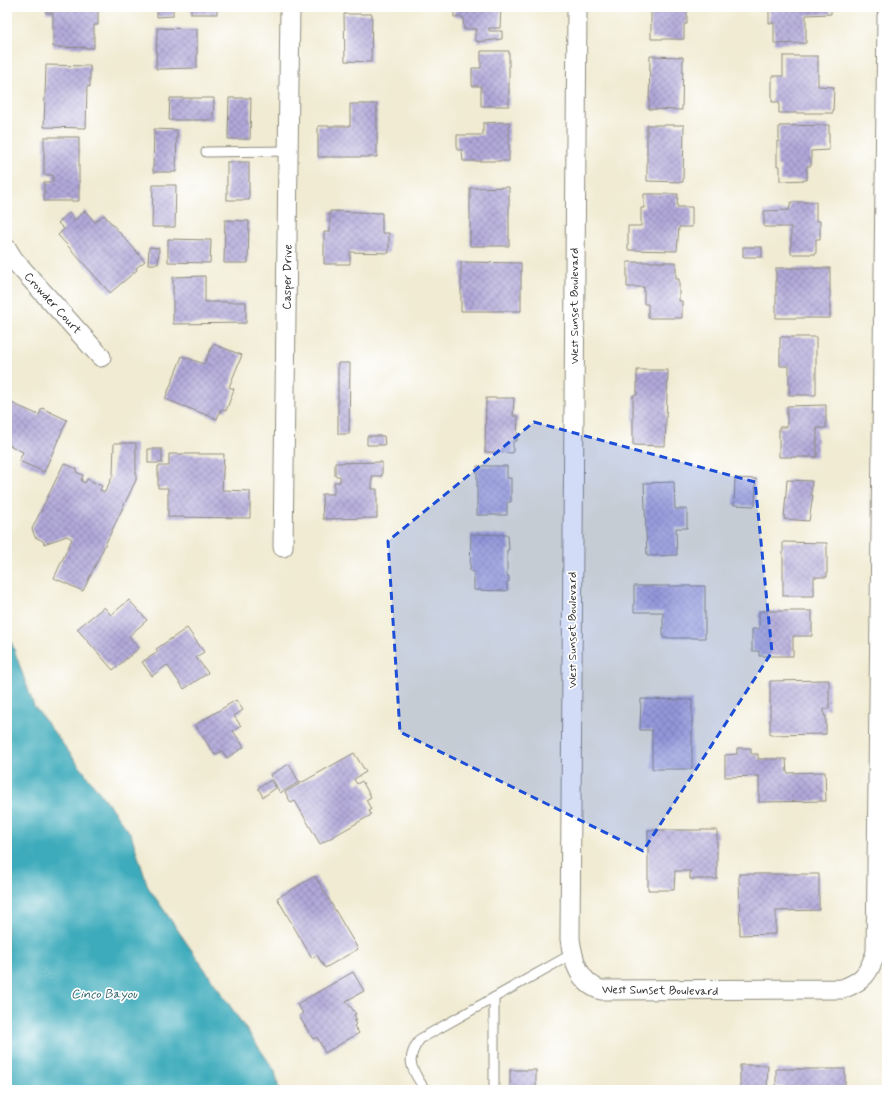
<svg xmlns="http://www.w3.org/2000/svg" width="894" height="1097" font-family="Mynerve,sans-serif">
<defs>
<pattern id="building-cross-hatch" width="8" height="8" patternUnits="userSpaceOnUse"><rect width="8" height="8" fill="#b1a8d9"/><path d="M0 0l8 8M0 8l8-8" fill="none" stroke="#9089b0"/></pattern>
</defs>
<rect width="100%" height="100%" fill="#fff"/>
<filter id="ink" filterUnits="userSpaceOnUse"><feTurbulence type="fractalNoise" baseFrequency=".025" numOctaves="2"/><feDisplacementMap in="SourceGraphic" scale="8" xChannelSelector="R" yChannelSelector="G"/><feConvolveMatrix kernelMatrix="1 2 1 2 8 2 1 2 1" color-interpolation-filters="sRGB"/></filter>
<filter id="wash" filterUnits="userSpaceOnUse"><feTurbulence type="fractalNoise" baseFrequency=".012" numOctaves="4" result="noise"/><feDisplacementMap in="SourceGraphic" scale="16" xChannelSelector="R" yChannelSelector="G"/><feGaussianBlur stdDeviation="0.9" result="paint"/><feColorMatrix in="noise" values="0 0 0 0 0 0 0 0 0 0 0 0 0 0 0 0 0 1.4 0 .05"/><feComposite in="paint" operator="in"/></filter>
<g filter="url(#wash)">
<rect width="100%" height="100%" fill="#f0ebd2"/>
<!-- water -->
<path fill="#3dabbb" stroke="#346b73" d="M7,630L34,706L131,834L148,887L275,1071L279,1090H7Z"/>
<g id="blocks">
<!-- building -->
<g fill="url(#building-cross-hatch)">
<path d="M46,7H98V25H94V48L53,47V13H46Z"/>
<path d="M157,7H173V16L157,17Z"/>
<rect x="191" y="7" width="26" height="7"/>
<path d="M454,7H501L500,28H489V31H502V39L477,42V40H475V31H477V29H464L463,17H454Z"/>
<path d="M651,7H687V24H684V39H651Z"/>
<path d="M769,7H831V14L806,15V43L774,44V23H769Z"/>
<path d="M344,14H372L371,62L345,61Z"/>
<path d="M157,28L197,29V68L156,69Z"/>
<path d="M481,51H509V106H481V86H472V68H481Z"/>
<path d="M650,56L683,57L682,110L649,109Z"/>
<path d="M783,56H818V86L834,87L833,113H779V102H772V76H783Z"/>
<path d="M46,65L90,66V87L87,86L86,128L44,127Z"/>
<path d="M170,98H214L213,120H169Z"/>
<path d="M229,98H251L250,139H228Z"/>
<path d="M350,104H377V157H318V126H350Z"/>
<path d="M509,122V161H463L462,150H457V135H483V123Z"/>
<path d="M647,125H684L683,182L647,181Z"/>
<path d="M829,125V150L811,151V166H807V180L780,181V166H777V141H779V126Z"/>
<path d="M154,129L177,130L176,172H153Z"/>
<path d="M44,137H79V201H44V182H53V175H44Z"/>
<rect x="227" y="162" width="22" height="38"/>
<path d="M153,185H176L175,227H152Z"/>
<path d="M509,187V246H470V188Z"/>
<path d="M644,194H678L677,207H692V227H679L677,251L628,250V226H641V208H644Z"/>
<path d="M791,202H816V221H820V239H816V254H791V227H764V211L789,210Z"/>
<path d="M85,211L95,222L104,215L145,261L136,268L137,270L110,293L58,235L64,229L58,223L69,213L75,220Z"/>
<path d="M330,211L382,213V233H389V253L350,252V264H324V232H330Z"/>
<path d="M225,220L249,221L248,263H224Z"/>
<path d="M168,239L211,240L210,263L168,262Z"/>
<path d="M149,247L159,248L158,264H148Z"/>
<rect x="743" y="247" width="19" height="10"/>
<path d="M461,262L521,263V311H461Z"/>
<path d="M627,262H676V279H679V301H682V318H648V304H644V287H627Z"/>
<rect x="776" y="268" width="54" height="50"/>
<path d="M205,276V302H246V323L173,324V277Z"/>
<path d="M780,337H816V395H789V366H780Z"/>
<path d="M213,344L242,355L229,387L234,389L226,411L221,409L217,419L165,399L182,356L204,364Z"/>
<path d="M338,363H350L349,434H338Z"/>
<path d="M637,370H668L665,446L633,445V395H637Z"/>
<path d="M486,398H514L513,416H518L517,441H513V453L485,452Z"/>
<path d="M9,402L39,415L42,408L67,420L44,472L19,461L23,452L7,444V406Z"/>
<path d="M826,405V428H817V457H779V427H787V406Z"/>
<path d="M367,436H384L385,445H367Z"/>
<path d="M114,443H136V480L83,591L54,578L72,539L67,536L44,544L43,541L35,537L32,529L64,463L77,469L76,472L83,475L81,481L85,483L87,479L102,486L100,490L105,492L113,475Z"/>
<rect x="148" y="449" width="14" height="14"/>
<path d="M169,454H224L222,490L250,491V518L168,517V488H158V466H169Z"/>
<path d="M382,462V476H372V489H377V518L323,519L322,494H334V482H340V476H335V463Z"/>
<path d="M477,466H507V478H511V502H507V515H477Z"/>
<path d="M735,478L756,479L755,506L734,505Z"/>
<path d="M787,480L812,481L811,495H813L809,521L784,519Z"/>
<path d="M674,482L675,509H687V528H676L677,555L647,556L644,483Z"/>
<path d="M471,534L508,535L509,550H507V576H509V582H507V591L474,590V572L470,571Z"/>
<path d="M783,542L827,543V577H814V596H783Z"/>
<path d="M634,586H705V638H663V612H634Z"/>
<path d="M129,600L147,620L129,636L139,648L113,670L77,629L104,607L111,615Z"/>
<path d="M759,611H812V636H793V656H759V651H752V629H759Z"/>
<path d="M187,628L204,652L196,657L208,673L184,689L167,665L152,676L142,662L158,652L156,649Z"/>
<path d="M829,680V709H824V716H826V734L770,735V681Z"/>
<path d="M641,699L692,700V769H652V730H640Z"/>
<path d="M236,700L243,710L234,716L241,726L233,731L244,747L227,758L222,751L215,755L195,725Z"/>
<path d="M737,748H751V754H758V759H786L787,773L825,772L826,801L759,802V776L725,777V755L737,754Z"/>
<path d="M354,753L366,772L354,779L357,784L362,781L371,797L366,800L371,809L369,811L371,815L320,844L295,801L291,803L285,792Z"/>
<path d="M289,764L299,782L280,793L270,775Z"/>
<path d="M271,780L276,788L263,797L258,788Z"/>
<path d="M648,830H717V879H690V871H675L674,890H648Z"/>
<path d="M739,874H819V910L776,911V934L740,935Z"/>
<path d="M315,876L358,949L325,968L317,955L312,958L277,898Z"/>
<path d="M353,972L364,991L346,1001L356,1014L354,1015L357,1020L354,1021L356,1024L354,1026L359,1033L325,1053L317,1037L313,1039L299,1016L303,1013L297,1004Z"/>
<path d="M740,1065H768L767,1090H740Z"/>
<path d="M776,1069H845V1090H784V1087H776Z"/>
<rect x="510" y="1070" width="26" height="20"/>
</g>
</g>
</g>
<g filter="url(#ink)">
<use href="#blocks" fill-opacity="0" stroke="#8e8b7e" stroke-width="1"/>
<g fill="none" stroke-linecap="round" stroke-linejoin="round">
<defs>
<g id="lane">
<path d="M206,152L288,151"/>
<path d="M425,1090C412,1069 404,1061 420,1039L572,954"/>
<path d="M494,1090V998"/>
</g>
<g id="street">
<path d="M577,7L570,939C573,960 579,983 601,990L842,989C864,981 869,973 876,952L887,16"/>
<path d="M7,249L13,259L101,357"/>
<path d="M283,547L290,7"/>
</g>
</defs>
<!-- lane casing -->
<use href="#lane" stroke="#8e8b7e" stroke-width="11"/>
<!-- street casing -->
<use href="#street" stroke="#8e8b7e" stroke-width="21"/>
<!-- lane -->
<use href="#lane" stroke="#fff" stroke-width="9"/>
<!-- street -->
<use href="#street" stroke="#fff" stroke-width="19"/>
</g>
</g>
<!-- marked area -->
<path fill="#1d4ed8" fill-opacity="0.2" stroke="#1d4ed8" stroke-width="3" stroke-dasharray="8 5" stroke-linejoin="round" d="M534,422L755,482L772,652L643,851L400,732L388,541Z"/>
<g text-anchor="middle" stroke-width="3.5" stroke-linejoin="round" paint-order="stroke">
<!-- street labels -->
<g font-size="12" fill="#2b2b2b" stroke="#fff">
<text transform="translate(287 277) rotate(-89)" y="4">Casper Drive</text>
<text transform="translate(53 303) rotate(48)" y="4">Crowder Court</text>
<text transform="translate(574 306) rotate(-90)" y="4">West Sunset Boulevard</text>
<text transform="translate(572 630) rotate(-90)" y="4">West Sunset Boulevard</text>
<text transform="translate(660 990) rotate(1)" y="4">West Sunset Boulevard</text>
</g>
<!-- water labels -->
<g font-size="13" font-style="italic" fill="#33656c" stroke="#fff">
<text x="104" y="998">Cinco Bayou</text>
</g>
</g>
<!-- margin -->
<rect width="894" height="1097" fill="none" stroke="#fff" stroke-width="24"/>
</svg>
